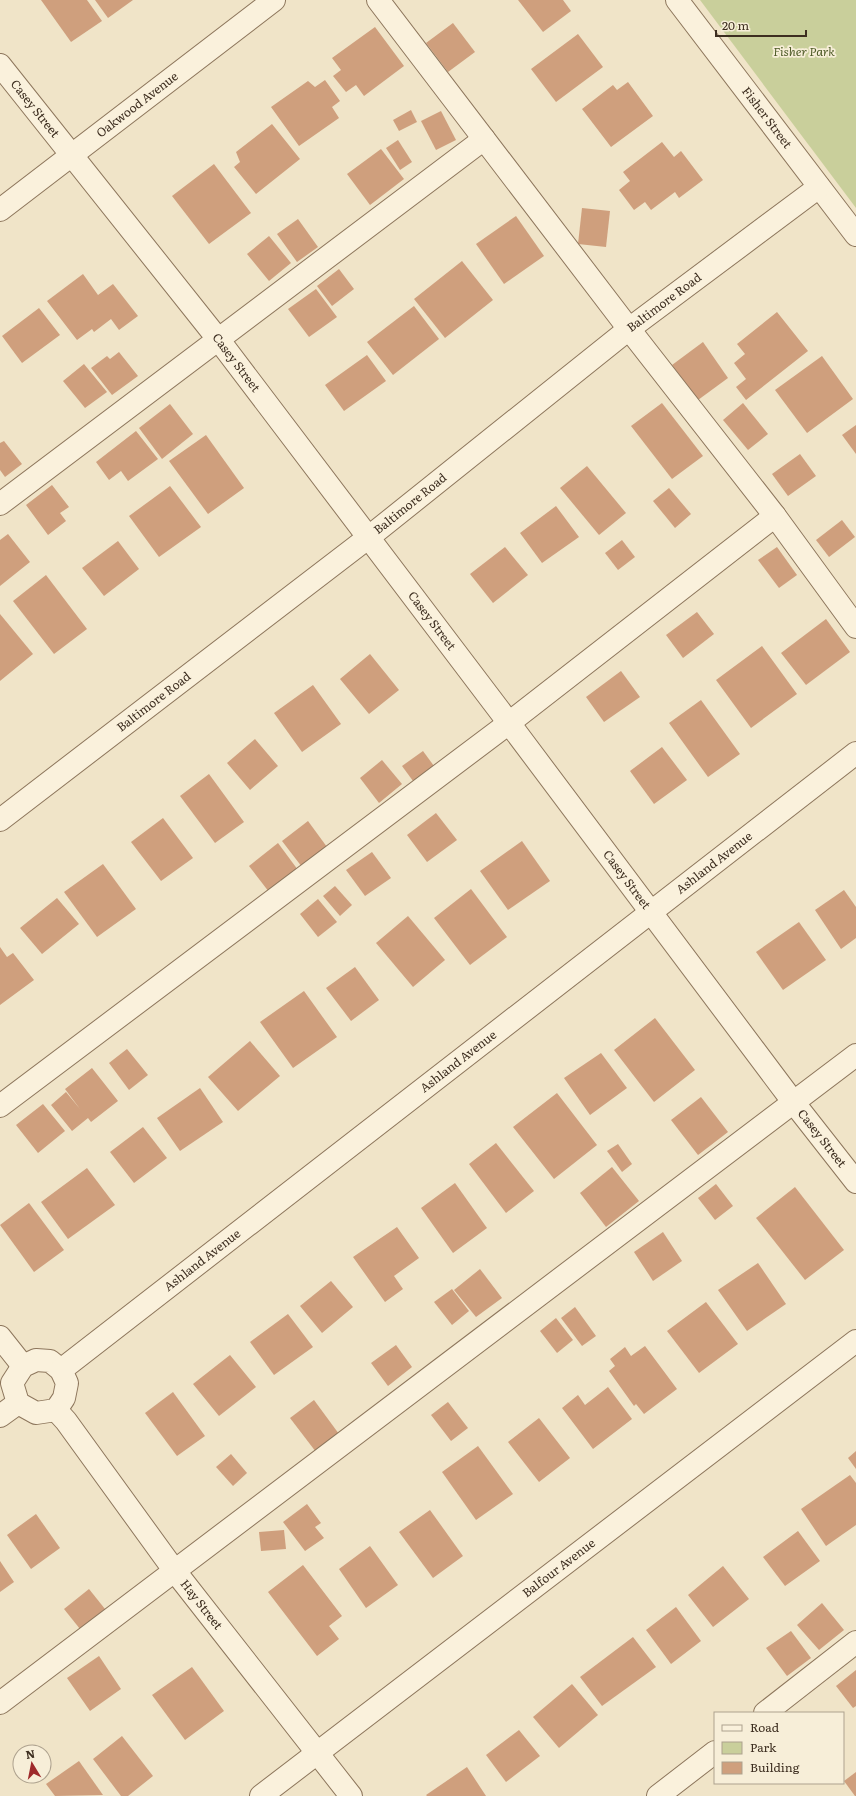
<svg xmlns="http://www.w3.org/2000/svg" width="856" height="1796" font-family="Literata,serif">
<rect width="100%" height="100%" fill="#f0e4c8"/>
<!-- green -->
<path fill="#c9cf9b" d="M700,0H856V208Z"/>
<!-- building -->
<g fill="#cf9f7d">
<path d="M41,0H87L102,21L71,42Z"/>
<path d="M95,0H133L108,18Z"/>
<path d="M518,0H563L571,11L543,32Z"/>
<path d="M453,23L475,52L448,72L426,43Z"/>
<path d="M375,27L404,66L364,96L356,85L346,92L333,76L341,70L332,58Z"/>
<path d="M578,34L603,67L556,102L531,69Z"/>
<path d="M325,80L340,101L332,107L339,118L299,146L271,107L308,81L315,87Z"/>
<path d="M628,82L653,116L611,147L582,109L613,85L617,90Z"/>
<path d="M411,110L417,122L399,131L393,120Z"/>
<path d="M441,111L456,140L436,150L421,121Z"/>
<path d="M272,124L300,159L256,194L234,167L240,162L236,152Z"/>
<path d="M398,140L412,162L400,170L386,148Z"/>
<path d="M662,142L674,157L681,151L703,180L679,198L675,192L651,210L645,202L634,210L619,190L630,181L623,172Z"/>
<path d="M381,149L404,179L370,205L347,174Z"/>
<path d="M214,164L251,213L209,244L172,196Z"/>
<path d="M582,208L610,211L606,247L578,244Z"/>
<path d="M516,216L544,256L504,284L476,244Z"/>
<path d="M298,219L318,247L297,262L277,234Z"/>
<path d="M269,236L291,263L269,281L247,254Z"/>
<path d="M462,261L493,300L445,338L414,299Z"/>
<path d="M339,269L354,289L332,306L317,286Z"/>
<path d="M83,274L98,295L113,284L138,316L119,330L111,319L94,332L92,329L77,340L47,301Z"/>
<path d="M316,289L337,317L309,337L288,309Z"/>
<path d="M414,306L439,339L393,375L367,342Z"/>
<path d="M39,308L60,335L22,363L2,336Z"/>
<path d="M777,312L808,351L746,400L736,387L746,379L734,363L745,354L737,344Z"/>
<path d="M703,342L728,378L698,400L672,365Z"/>
<path d="M119,352L138,376L112,395L91,368L107,356L110,359Z"/>
<path d="M367,355L386,381L344,411L325,385Z"/>
<path d="M822,356L853,399L807,433L775,390Z"/>
<path d="M84,364L107,392L85,408L63,381Z"/>
<path d="M662,403L703,456L672,479L631,426Z"/>
<path d="M743,403L768,434L748,450L723,420Z"/>
<path d="M170,404L193,434L162,459L139,428Z"/>
<path d="M856,425V454L842,435Z"/>
<path d="M136,431L158,459L128,481L121,471L109,480L96,462Z"/>
<path d="M206,435L244,488L208,514L169,461Z"/>
<path d="M4,441L22,464L5,477L0,470V443Z"/>
<path d="M800,454L816,476L788,496L772,474Z"/>
<path d="M587,466L626,513L599,535L560,488Z"/>
<path d="M52,485L69,507L60,513L66,521L48,535L26,505Z"/>
<path d="M170,486L201,527L159,557L129,516Z"/>
<path d="M669,488L691,514L675,528L653,501Z"/>
<path d="M556,506L579,537L542,563L520,533Z"/>
<path d="M842,520L855,537L829,557L816,540Z"/>
<path d="M8,534L30,562L0,586V540Z"/>
<path d="M622,540L635,557L618,570L605,553Z"/>
<path d="M118,541L139,569L104,596L82,568Z"/>
<path d="M505,547L528,575L493,603L470,574Z"/>
<path d="M777,547L797,575L779,588L758,560Z"/>
<path d="M46,575L87,629L54,654L13,601Z"/>
<path d="M697,612L714,634L683,658L666,635Z"/>
<path d="M0,614L33,654L0,681Z"/>
<path d="M826,619L850,652L806,685L781,653Z"/>
<path d="M762,646L797,694L751,728L716,680Z"/>
<path d="M370,654L399,690L369,714L340,679Z"/>
<path d="M621,671L640,697L604,722L586,697Z"/>
<path d="M313,685L341,724L302,752L274,713Z"/>
<path d="M701,700L740,754L708,777L669,723Z"/>
<path d="M255,739L278,766L250,790L227,763Z"/>
<path d="M662,747L687,780L654,804L630,771Z"/>
<path d="M423,751L434,766L413,781L402,766Z"/>
<path d="M382,760L402,784L379,803L360,778Z"/>
<path d="M209,774L244,822L215,843L180,796Z"/>
<path d="M436,813L457,840L427,862L407,835Z"/>
<path d="M163,818L193,858L161,881L131,842Z"/>
<path d="M308,821L327,847L302,867L282,841Z"/>
<path d="M522,841L550,881L508,910L480,871Z"/>
<path d="M278,843L298,870L269,892L249,866Z"/>
<path d="M372,852L391,878L365,896L346,870Z"/>
<path d="M103,864L136,909L97,937L64,892Z"/>
<path d="M335,886L352,905L340,916L323,896Z"/>
<path d="M471,889L507,937L470,965L434,918Z"/>
<path d="M844,890L856,907V938L841,949L815,910Z"/>
<path d="M57,898L79,924L42,954L20,928Z"/>
<path d="M318,899L337,922L318,937L300,914Z"/>
<path d="M408,916L445,960L413,987L376,943Z"/>
<path d="M799,922L826,960L783,990L756,952Z"/>
<path d="M0,947L7,957L13,953L34,980L0,1005Z"/>
<path d="M355,967L379,1000L351,1021L326,988Z"/>
<path d="M304,991L337,1037L293,1068L260,1022Z"/>
<path d="M655,1018L695,1070L654,1102L614,1050Z"/>
<path d="M250,1041L280,1076L238,1111L208,1077Z"/>
<path d="M127,1049L148,1075L129,1090L109,1063Z"/>
<path d="M601,1053L627,1088L590,1115L564,1078Z"/>
<path d="M92,1068L118,1101L91,1122L88,1118L72,1131L51,1105L66,1092L80,1109L65,1089Z"/>
<path d="M200,1088L223,1122L180,1151L157,1118Z"/>
<path d="M557,1093L597,1145L554,1179L513,1127Z"/>
<path d="M701,1097L728,1132L698,1155L671,1120Z"/>
<path d="M43,1104L65,1131L38,1153L16,1125Z"/>
<path d="M143,1127L167,1158L134,1183L110,1152Z"/>
<path d="M496,1143L534,1191L506,1213L469,1164Z"/>
<path d="M618,1144L632,1164L622,1172L607,1151Z"/>
<path d="M612,1167L639,1201L606,1227L580,1193Z"/>
<path d="M87,1168L115,1205L68,1239L41,1202Z"/>
<path d="M455,1183L487,1228L453,1253L421,1208Z"/>
<path d="M716,1184L733,1206L715,1220L698,1198Z"/>
<path d="M795,1187L844,1250L805,1280L756,1218Z"/>
<path d="M29,1203L64,1250L34,1272L0,1225Z"/>
<path d="M397,1227L419,1258L394,1276L403,1289L385,1302L353,1257Z"/>
<path d="M663,1232L682,1261L653,1281L634,1252Z"/>
<path d="M758,1263L786,1304L747,1331L718,1290Z"/>
<path d="M480,1269L502,1298L476,1317L454,1290Z"/>
<path d="M331,1281L353,1307L322,1333L300,1306Z"/>
<path d="M452,1289L469,1311L452,1325L434,1302Z"/>
<path d="M706,1302L738,1344L699,1373L667,1331Z"/>
<path d="M575,1307L596,1336L582,1346L561,1318Z"/>
<path d="M288,1314L313,1347L274,1375L250,1342Z"/>
<path d="M556,1318L573,1340L557,1353L540,1331Z"/>
<path d="M396,1345L412,1367L388,1386L371,1363Z"/>
<path d="M645,1346L677,1389L644,1414L636,1404L634,1406L609,1371L615,1366L610,1359L625,1347L631,1356Z"/>
<path d="M230,1355L256,1387L219,1416L193,1384Z"/>
<path d="M608,1387L632,1419L593,1449L562,1408L578,1395L585,1405Z"/>
<path d="M173,1392L205,1436L177,1456L145,1413Z"/>
<path d="M314,1400L339,1434L316,1452L290,1418Z"/>
<path d="M448,1402L468,1428L451,1441L431,1415Z"/>
<path d="M539,1418L570,1458L539,1482L508,1442Z"/>
<path d="M478,1446L513,1494L476,1520L442,1472Z"/>
<path d="M856,1451V1469L848,1458Z"/>
<path d="M231,1454L247,1473L233,1486L216,1467Z"/>
<path d="M850,1475L856,1483V1525L826,1546L801,1509Z"/>
<path d="M307,1504L321,1523L315,1527L324,1538L305,1551L283,1522Z"/>
<path d="M430,1510L463,1556L433,1578L399,1532Z"/>
<path d="M36,1514L60,1548L31,1569L7,1535Z"/>
<path d="M284,1530L286,1549L261,1551L259,1532Z"/>
<path d="M798,1531L820,1561L785,1586L763,1557Z"/>
<path d="M370,1546L398,1585L366,1608L339,1569Z"/>
<path d="M0,1561L14,1582L0,1592Z"/>
<path d="M303,1565L342,1616L329,1626L339,1639L317,1656L268,1592Z"/>
<path d="M723,1566L749,1599L713,1627L688,1595Z"/>
<path d="M89,1589L105,1609L80,1629L64,1609Z"/>
<path d="M822,1603L844,1630L819,1650L797,1625Z"/>
<path d="M676,1607L701,1641L671,1664L646,1630Z"/>
<path d="M791,1631L811,1658L787,1676L766,1648Z"/>
<path d="M633,1637L656,1667L602,1706L580,1677Z"/>
<path d="M99,1656L121,1689L90,1711L67,1678Z"/>
<path d="M192,1667L224,1711L185,1740L152,1695Z"/>
<path d="M856,1670V1706L853,1708L836,1686Z"/>
<path d="M572,1684L598,1715L559,1748L533,1717Z"/>
<path d="M519,1730L540,1756L506,1782L486,1755Z"/>
<path d="M122,1736L153,1776L128,1796H121L93,1759Z"/>
<path d="M79,1761L103,1795L55,1796L46,1784Z"/>
<path d="M467,1767L486,1796H427L426,1795Z"/>
<path d="M856,1772V1796H855L844,1781Z"/>
</g>
<g fill="none" stroke-linecap="round" stroke-linejoin="round">
<defs>
<g id="minor">
<path d="M378,0L629,329L775,516L856,627"/>
<path id="s1" d="M677,0L856,235"/>
<path id="s2" d="M0,65L218,339L509,723L794,1103L856,1182"/>
<path id="s3" d="M0,210L274,0"/>
<path d="M0,504L484,139"/>
<path id="s4" d="M0,820L369,537L629,329L819,187"/>
<path d="M0,1106L509,723L775,516"/>
<path d="M0,1337L23,1366"/>
<path d="M36,1360L50,1361L61,1370L67,1383L64,1398L56,1410L36,1413L18,1403L12,1383L23,1366Z"/>
<path id="s5" d="M61,1370L856,753"/>
<path id="s6" d="M56,1410L66,1421L174,1570L351,1796"/>
<path d="M0,1416L18,1403"/>
<path d="M0,1703L856,1055"/>
<path d="M765,1713L856,1642"/>
<path id="s7" d="M261,1796L856,1341"/>
<path d="M658,1796L715,1752"/>
</g>
</defs>
<!-- minor casing -->
<use href="#minor" stroke="#8d765c" stroke-width="24"/>
<!-- minor -->
<use href="#minor" stroke="#faf1dc" stroke-width="22"/>
</g>
<g text-anchor="middle" stroke-width="3.5" stroke-linejoin="round" paint-order="stroke">
<!-- park labels -->
<g font-size="12" font-style="italic" fill="#4d5a26" stroke="#f7eed8">
<text x="804" y="56">Fisher Park</text>
</g>
<!-- street labels -->
<g font-size="12" fill="#3d2e20" stroke="#f7eed8">
<text dy="4" stroke="none"><textPath href="#s3" startOffset="173">Oakwood Avenue</textPath></text>
<text dy="4" stroke="none"><textPath href="#s2" startOffset="56">Casey Street</textPath></text>
<text dy="4" stroke="none"><textPath href="#s1" startOffset="148">Fisher Street</textPath></text>
<text dy="4" stroke="none"><textPath href="#s4" startOffset="842">Baltimore Road</textPath></text>
<text dy="4" stroke="none"><textPath href="#s2" startOffset="380">Casey Street</textPath></text>
<text dy="4" stroke="none"><textPath href="#s4" startOffset="518">Baltimore Road</textPath></text>
<text dy="4" stroke="none"><textPath href="#s2" startOffset="704">Casey Street</textPath></text>
<text dy="4" stroke="none"><textPath href="#s4" startOffset="194">Baltimore Road</textPath></text>
<text dy="4" stroke="none"><textPath href="#s5" startOffset="827">Ashland Avenue</textPath></text>
<text dy="4" stroke="none"><textPath href="#s2" startOffset="1028">Casey Street</textPath></text>
<text dy="4" stroke="none"><textPath href="#s5" startOffset="503">Ashland Avenue</textPath></text>
<text dy="4" stroke="none"><textPath href="#s2" startOffset="1352">Casey Street</textPath></text>
<text dy="4" stroke="none"><textPath href="#s5" startOffset="179">Ashland Avenue</textPath></text>
<text dy="4" stroke="none"><textPath href="#s7" startOffset="375">Balfour Avenue</textPath></text>
<text dy="4" stroke="none"><textPath href="#s6" startOffset="243">Hay Street</textPath></text>
</g>
</g>
<!-- legend -->
<rect x="714" y="1712" width="130" height="72" fill="#f7eed8" stroke="#ada18e"/>
<rect x="722" y="1725" width="20" height="6" fill="#faf1dc" stroke="#ada18e"/>
<text x="750" y="1732" font-size="12" fill="#3d2e20">Road</text>
<rect x="722" y="1742" width="20" height="12" fill="#c9cf9b" stroke="#ada18e"/>
<text x="750" y="1752" font-size="12" fill="#3d2e20">Park</text>
<rect x="722" y="1762" width="20" height="12" fill="#cf9f7d" stroke="#ada18e"/>
<text x="750" y="1772" font-size="12" fill="#3d2e20">Building</text>
<!-- north arrow -->
<g transform="translate(32 1764) rotate(350)"><circle r="19" fill="#f7eed8" stroke="#ada18e"/>
<path d="M0-3L7 15L0 10L-7 15Z" fill="#9e2a2b"/>
<text y="-6" font-size="11" font-weight="bold" text-anchor="middle" fill="#3d2e20">N</text>
</g>
<!-- scale -->
<path d="M716 30v6h90v-6" fill="none" stroke="#3d2e20" stroke-width="2"/>
<text x="722" y="30" font-size="12" fill="#3d2e20" stroke="#f7eed8" stroke-width="3" paint-order="stroke">20 m</text>
</svg>
